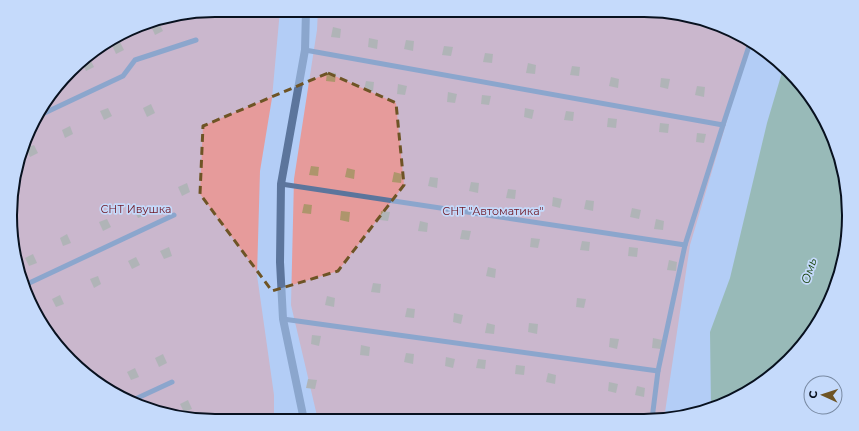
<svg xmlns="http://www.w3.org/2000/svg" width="859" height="431" font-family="Montserrat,sans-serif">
<rect width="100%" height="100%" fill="#b3cdf6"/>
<!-- green -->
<g fill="#e69b9b">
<path d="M216,10H280L272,98L260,171L257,275L274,395V420L202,421L125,400L70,361L31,306L12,242L14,175L38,113L90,53L149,21Z"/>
<path d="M318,10H657L734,31L750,43L690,245L664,419L318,420L291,305L294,179L317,30Z"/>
</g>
<!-- water -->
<path fill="#79a36d" d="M783,69L798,80L838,149L849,229L828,306L798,351L768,379L722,405L711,408L710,332L730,278L767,123Z"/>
<!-- building -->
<g fill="#ae956c">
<path d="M239,10H248L249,17L241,18Z"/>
<path d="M159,23L163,31L155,35L151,26Z"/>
<path d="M333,27L341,29L340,38L331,37Z"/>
<path d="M369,38L378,40L377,49L368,47Z"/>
<path d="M406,40L414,41L413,51L404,49Z"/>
<path d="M120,42L124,50L116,54L112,45Z"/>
<path d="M444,46L453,47L451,56L442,55Z"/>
<path d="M485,53L493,54L492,63L483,62Z"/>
<path d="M90,59L94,67L86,71L82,62Z"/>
<path d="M528,63L536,65L535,74L526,73Z"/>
<path d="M572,66L580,67L579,76L570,75Z"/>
<path d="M327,72L336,73L335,82L326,81Z"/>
<path d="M611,77L619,79L618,88L609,86Z"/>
<path d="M661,78L670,79L668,89L660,87Z"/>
<path d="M366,81L374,82L373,91L364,90Z"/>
<path d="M398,84L407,86L405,95L397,94Z"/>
<path d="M697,86L705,87L704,97L695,95Z"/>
<path d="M448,92L457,94L455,103L447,102Z"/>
<path d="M482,95L491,96L489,105L481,104Z"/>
<path d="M151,104L155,113L147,117L143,108Z"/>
<path d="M108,108L112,116L104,120L100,111Z"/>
<path d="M525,108L534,110L532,119L524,117Z"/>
<path d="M566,111L574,112L573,121L564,120Z"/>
<path d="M608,118L617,119L616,128L607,127Z"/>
<path d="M660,123L669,124L668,133L659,132Z"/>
<path d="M70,126L73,134L65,138L62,130Z"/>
<path d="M697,133L706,134L704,143L696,142Z"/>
<path d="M34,145L38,153L30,157L26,148Z"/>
<path d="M311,166L319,167L318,176L309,175Z"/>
<path d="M347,168L355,170L354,179L345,177Z"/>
<path d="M394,172L402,174L401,183L392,182Z"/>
<path d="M430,177L438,178L437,188L428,186Z"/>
<path d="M471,182L479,183L478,193L469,191Z"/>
<path d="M187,183L190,192L182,196L178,187Z"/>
<path d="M508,189L516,190L515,199L506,198Z"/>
<path d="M553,197L562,199L560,208L552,206Z"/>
<path d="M586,200L594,201L593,211L584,209Z"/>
<path d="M304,204L312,205L311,214L302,213Z"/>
<path d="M142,206L146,215L138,218L134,210Z"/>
<path d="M632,208L641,210L639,219L630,217Z"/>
<path d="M341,211L350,212L349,222L340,220Z"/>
<path d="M381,211L390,212L388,221L380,220Z"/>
<path d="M107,219L111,227L103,231L99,222Z"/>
<path d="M656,219L664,221L663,230L654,229Z"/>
<path d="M420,221L428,223L427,232L418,231Z"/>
<path d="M462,230L471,231L469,240L460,239Z"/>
<path d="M67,234L71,243L63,246L60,238Z"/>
<path d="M531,238L540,239L538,248L530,247Z"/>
<path d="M582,241L590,242L589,251L580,250Z"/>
<path d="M169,247L172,256L164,259L160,251Z"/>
<path d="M629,247L638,248L637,257L628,256Z"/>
<path d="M33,254L37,263L29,266L25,258Z"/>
<path d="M136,257L140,265L132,269L128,261Z"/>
<path d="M669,260L677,262L676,271L667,270Z"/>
<path d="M488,267L496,269L495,278L486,276Z"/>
<path d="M98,276L101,284L94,288L90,279Z"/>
<path d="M373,283L381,284L380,293L371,292Z"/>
<path d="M60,295L64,304L56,307L52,299Z"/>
<path d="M327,296L335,298L334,307L325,305Z"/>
<path d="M577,298L586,299L584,308L576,307Z"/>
<path d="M407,308L415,309L414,318L405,317Z"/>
<path d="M454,313L463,315L461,324L453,322Z"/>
<path d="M487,323L495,325L494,334L485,333Z"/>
<path d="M529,323L538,324L537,334L528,332Z"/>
<path d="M312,335L321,336L319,346L311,344Z"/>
<path d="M610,338L619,339L617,349L609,347Z"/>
<path d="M653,338L662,340L661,349L652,348Z"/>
<path d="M361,345L370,347L369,356L360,355Z"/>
<path d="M406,353L414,354L413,364L404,362Z"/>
<path d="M163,354L167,363L159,367L155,358Z"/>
<path d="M446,357L455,359L453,368L445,366Z"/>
<path d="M478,359L486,360L485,369L476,368Z"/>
<path d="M516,365L525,366L524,375L515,374Z"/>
<path d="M135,368L139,377L131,380L127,372Z"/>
<path d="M548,373L556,375L555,384L546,382Z"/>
<path d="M308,379L317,380L315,389L306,388Z"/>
<path d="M609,382L618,384L616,393L608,391Z"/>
<path d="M637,386L645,388L644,397L635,395Z"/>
<path d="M188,400L192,409L184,412L180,404Z"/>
</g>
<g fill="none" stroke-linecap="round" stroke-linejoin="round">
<!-- service -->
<g stroke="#5c759c" stroke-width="5">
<path d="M305,50L723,125"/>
<path d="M36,117L123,76L135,60L196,40"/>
<path d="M281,184L685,245"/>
<path d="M25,285L174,215"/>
<path d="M283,319L658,371"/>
<path d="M131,401L172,382"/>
<path d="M652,419L658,371L685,245L723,125L750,43"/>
</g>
<!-- minor -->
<path stroke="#5c759c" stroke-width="8" d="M304,420L283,319L280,262L281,184L305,50L306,10"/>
</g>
<!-- marked area -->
<path d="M0 0H859V431H0ZM328,73L396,103L404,185L338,271L272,291L200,194L203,126Z" fill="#b3cdf6" fill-opacity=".55" fill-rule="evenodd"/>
<path fill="none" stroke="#6e5425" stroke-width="3" stroke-dasharray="8 5" stroke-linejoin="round" d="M328,73L396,103L404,185L338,271L272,291L200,194L203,126Z"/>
<g text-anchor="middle" stroke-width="3.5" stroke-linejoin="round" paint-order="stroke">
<!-- park labels -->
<g font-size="11" fill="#6d1420" stroke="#c5dafb">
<text x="136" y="213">СНТ Ивушка</text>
<text x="493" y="215">СНТ "Автоматика"</text>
</g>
<!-- water labels -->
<g font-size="12" font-style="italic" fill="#174208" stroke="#c5dafb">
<text transform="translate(809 271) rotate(-72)" y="4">Омь</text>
</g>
</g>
<!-- crop -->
<path d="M0 0H859V431H0ZM215 17H644A198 198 0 0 1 842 215V216A198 198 0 0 1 644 414H215A198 198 0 0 1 17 216V215A198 198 0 0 1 215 17Z" fill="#c5dafb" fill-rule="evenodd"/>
<path fill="none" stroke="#08111f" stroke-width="2" d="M215 17H644A198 198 0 0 1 842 215V216A198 198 0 0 1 644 414H215A198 198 0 0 1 17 216V215A198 198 0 0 1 215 17Z"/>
<!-- north arrow -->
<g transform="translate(823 395) rotate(273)"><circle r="19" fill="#c5dafb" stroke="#798aa3"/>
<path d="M0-3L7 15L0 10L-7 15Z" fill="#6e5425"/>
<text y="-6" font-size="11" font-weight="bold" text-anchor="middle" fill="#08111f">С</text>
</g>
</svg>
